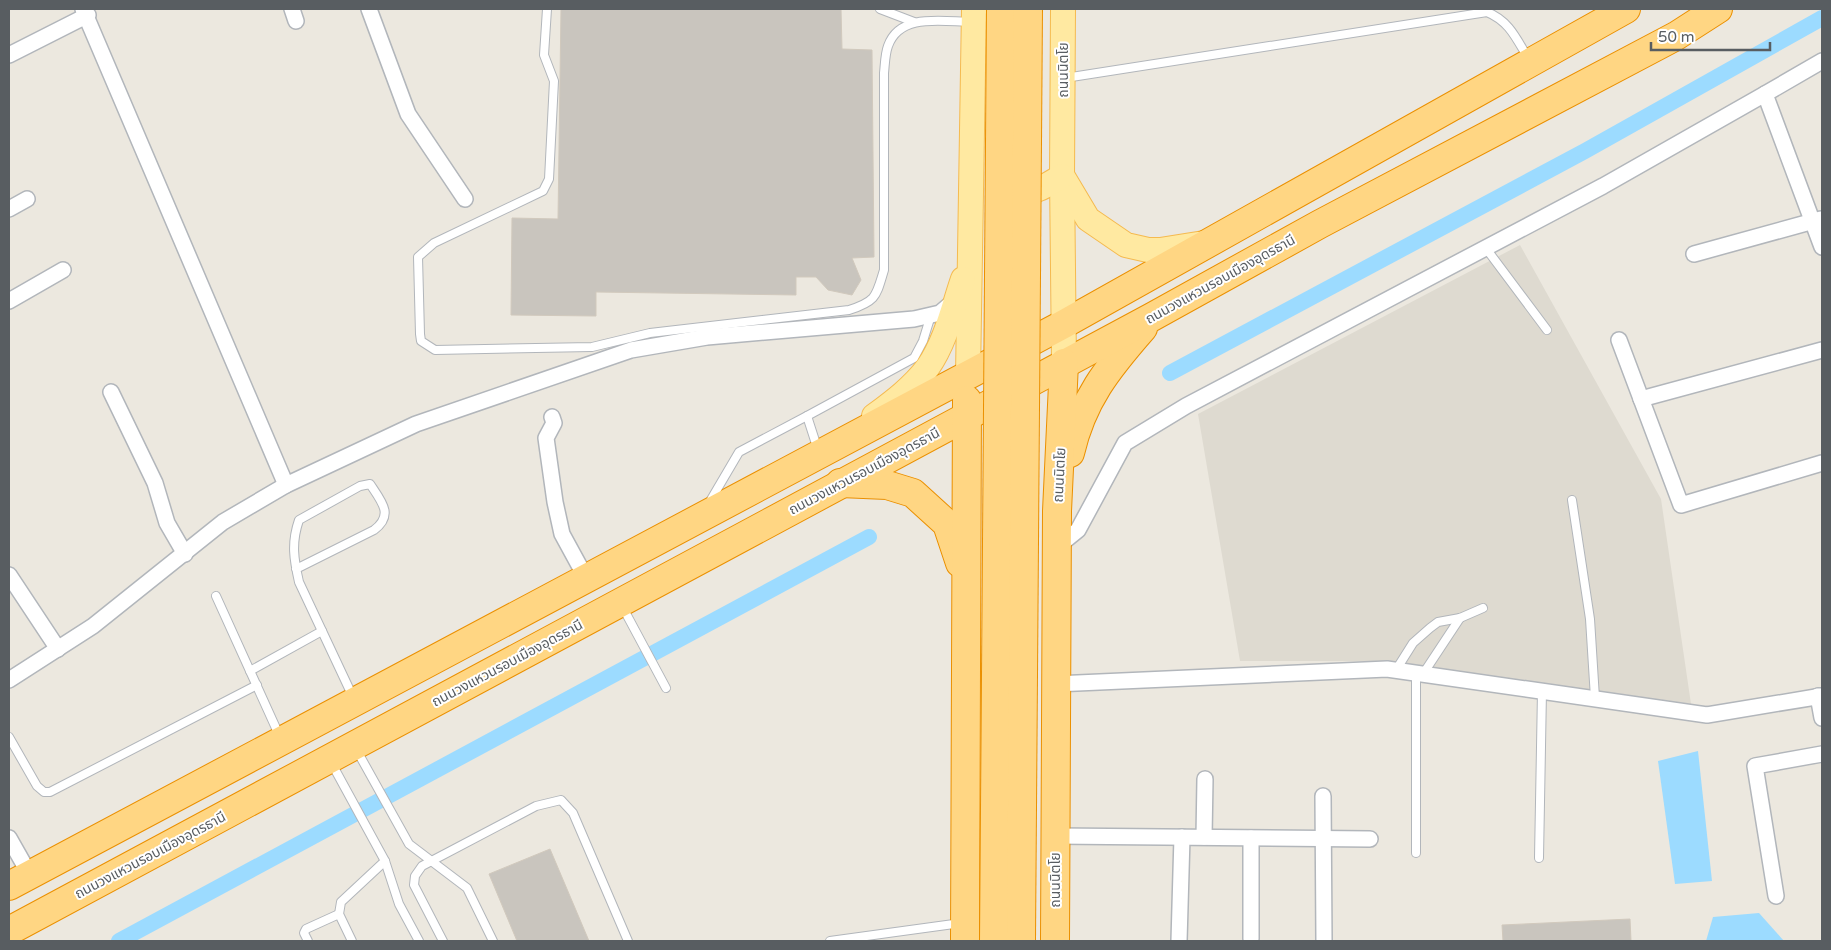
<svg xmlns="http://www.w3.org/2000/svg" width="1831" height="950" font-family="'Varela Round','Noto Sans Thai',sans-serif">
<rect width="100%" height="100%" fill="#ece8df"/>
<!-- education -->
<path fill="#dedad0" d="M1520,245L1661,499L1691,704L1389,661H1240L1198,414Z"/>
<!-- water -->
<g fill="#9cdbff">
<path d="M1698,751L1712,881L1675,884L1658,761Z"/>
<path d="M1759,913L1784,941H1706L1713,917Z"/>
</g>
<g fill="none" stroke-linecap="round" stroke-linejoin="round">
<!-- canal -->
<g stroke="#9cdbff" stroke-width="16">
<path d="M1170,373L1585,151L1822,18"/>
<path d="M119,941L869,537"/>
</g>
</g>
<!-- building -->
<g fill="#c9c5be" stroke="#d1c9bd">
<path d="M561,9H841L842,49L872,50L874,257L852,258L861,280L852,295L828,290L816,277H796V295L596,292V316L511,315L512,218L558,219Z"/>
<path d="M550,849L589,941H517L489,874Z"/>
<path d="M1630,919L1631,941H1503L1502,925Z"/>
</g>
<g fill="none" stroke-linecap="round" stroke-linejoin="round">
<defs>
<g id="lane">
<path d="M547,9L544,55L554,81L549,179L543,191L434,243L418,257L420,334L421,341L435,350L592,347L650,333L849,310C877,301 876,296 884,270V73C885,64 885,54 888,46C900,12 944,22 972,22"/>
<path d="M880,9L914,22"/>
<path d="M1065,78L1487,12C1509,21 1516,38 1528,58"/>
<path d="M1485,247L1547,330"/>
<path d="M818,450L807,416L914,358L923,341L931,315"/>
<path d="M1572,500L1590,619L1595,698"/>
<path d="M709,503L739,452L807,416"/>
<path d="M296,569L374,530C394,515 382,502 370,484L360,486L299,520C291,543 294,560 299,582L353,697"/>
<path d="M216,596L280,737"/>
<path d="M622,606L666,688"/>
<path d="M1396,670L1413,643L1430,628L1438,622L1460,618L1483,608"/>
<path d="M250,671L322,631"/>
<path d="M1423,674L1460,618"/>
<path d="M9,737L37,786L44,792H50L257,685"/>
<path d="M356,749L409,844L467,888L493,941"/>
<path d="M332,764L385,861L399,904L419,941"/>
<path d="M1416,853V673"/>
<path d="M1539,858L1542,691"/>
<path d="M308,941L304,933L306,929L339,914"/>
<path d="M352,941L339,914L341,902L385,861"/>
<path d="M443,941L414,885L415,876L422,866L536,806L561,800L573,813L628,941"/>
<path d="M830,941L961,923"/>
</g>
<g id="street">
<path d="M83,9L286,485L416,424L631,350L707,337L914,319L940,313L954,301"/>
<path d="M292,9L296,21"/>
<path d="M369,9L408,114L465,199"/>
<path d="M9,55L88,15"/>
<path d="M1822,61L1765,94L1822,247"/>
<path d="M9,209L27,199"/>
<path d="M1694,254L1821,219"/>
<path d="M9,301L63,270"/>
<path d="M1619,340L1681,505L1822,463"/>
<path d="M111,392L155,483L167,523L185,554"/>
<path d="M1641,399L1822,350"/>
<path d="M552,417L554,423L546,438L555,502L562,534L586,578"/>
<path d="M1057,547L1078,530L1125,443L1186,406L1603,186L1765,94"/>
<path d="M9,575L58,649"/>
<path d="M9,680L93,626L223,522L286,485"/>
<path d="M1055,684L1387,669L1707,715L1822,696"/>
<path d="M1818,696L1822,718"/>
<path d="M1323,796L1324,941"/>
<path d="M1055,836L1370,839"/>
<path d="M1204,837L1205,779"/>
<path d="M9,838L30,875"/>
<path d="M1776,896L1755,766L1822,754"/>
<path d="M1251,939V838"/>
<path d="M1179,941L1182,837"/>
</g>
<g id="primary">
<path d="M1063,9L1062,176L1064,363"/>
<path d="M1063,177L1088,219L1126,245L1148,250H1160L1204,243"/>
<path d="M1008,191C1029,197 1045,187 1062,176"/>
<path d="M968,375L974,9"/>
<path d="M874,416C893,402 913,387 928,367C946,341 953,308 963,279"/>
</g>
<g id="highway">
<path d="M1070,453C1082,400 1108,368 1143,328"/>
<path d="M840,483L887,485L913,493L947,524L960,563"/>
<path d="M9,886L1064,324L1626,9"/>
<path d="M9,931L1152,317L1320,224L1676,36L1718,9"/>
<path d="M965,941L967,400"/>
<path d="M1055,941L1057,511L1064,363"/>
</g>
</defs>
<!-- lane casing -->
<use href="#lane" stroke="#b2b6bb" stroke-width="10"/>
<!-- street casing -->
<use href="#street" stroke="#b2b6bb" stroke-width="18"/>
<!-- primary casing -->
<use href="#primary" stroke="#f5ba4f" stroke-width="26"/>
<!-- highway casing -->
<use href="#highway" stroke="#eb9000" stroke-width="30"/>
<!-- lane -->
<use href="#lane" stroke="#fff" stroke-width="8"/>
<!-- street -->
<use href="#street" stroke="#fff" stroke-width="15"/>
<!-- primary -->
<use href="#primary" stroke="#ffe9a1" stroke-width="24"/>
<!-- highway -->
<use href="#highway" stroke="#ffd683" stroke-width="28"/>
<defs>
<g id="highway-bridge">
<path d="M994,941L1001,9"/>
<path d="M1021,941L1028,9"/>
</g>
</defs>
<!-- highway-bridge casing -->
<use href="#highway-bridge" stroke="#eb9000" stroke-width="30" stroke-linecap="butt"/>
<!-- highway-bridge -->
<use href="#highway-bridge" stroke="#ffd683" stroke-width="28"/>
</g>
<g text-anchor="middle" stroke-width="4" stroke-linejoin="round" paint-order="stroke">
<!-- street labels -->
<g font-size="14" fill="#585d61" stroke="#fff">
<text transform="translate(1063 70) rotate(-90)" y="5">ถนนนิตโย</text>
<text transform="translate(1220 279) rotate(-29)" y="5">ถนนวงแหวนรอบเมืองอุดรธานี</text>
<text transform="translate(864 471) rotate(-28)" y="5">ถนนวงแหวนรอบเมืองอุดรธานี</text>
<text transform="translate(1059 475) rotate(-87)" y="5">ถนนนิตโย</text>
<text transform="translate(507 663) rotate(-28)" y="5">ถนนวงแหวนรอบเมืองอุดรธานี</text>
<text transform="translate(150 855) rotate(-28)" y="5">ถนนวงแหวนรอบเมืองอุดรธานี</text>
<text transform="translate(1055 880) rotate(-90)" y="5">ถนนนิตโย</text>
</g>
</g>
<!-- border -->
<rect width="1831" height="950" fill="none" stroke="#585d61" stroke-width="20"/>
<!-- scale -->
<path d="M1651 42v8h119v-8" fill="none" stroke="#585d61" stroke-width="2.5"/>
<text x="1658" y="42" font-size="15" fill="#585d61" stroke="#ffffff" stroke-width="4" paint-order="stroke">50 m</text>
</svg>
